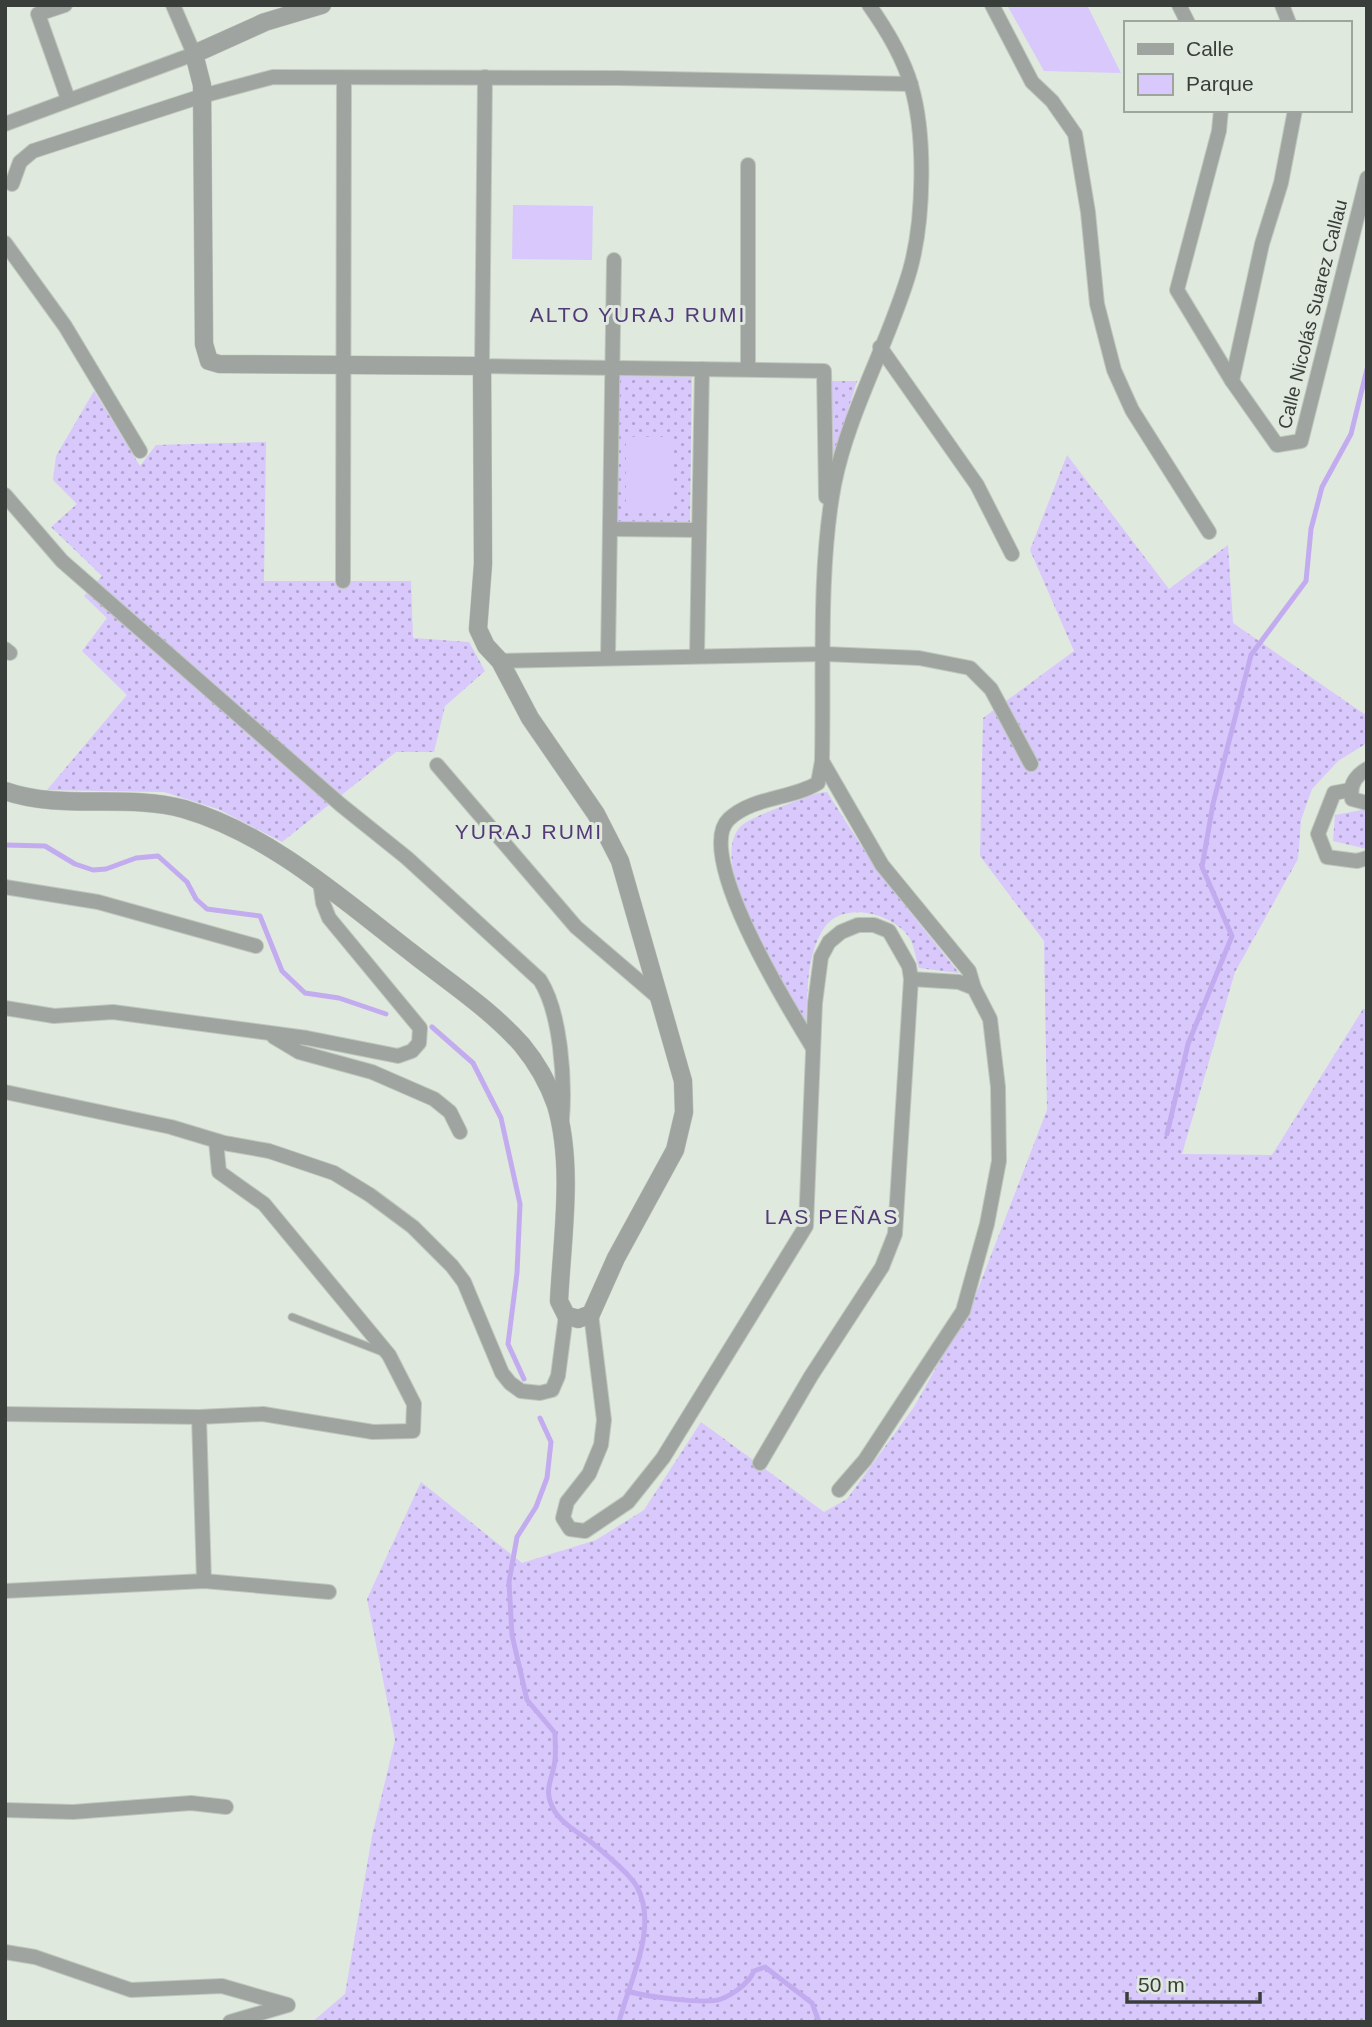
<svg xmlns="http://www.w3.org/2000/svg" width="1372" height="2027" font-family="Helvetica,sans-serif">
<defs>
<pattern id="green-dots" width="8" height="8" patternUnits="userSpaceOnUse" patternTransform="scale(1.75)"><rect width="8" height="8" fill="#d8c8fc"/><path d="M2 2h.1M6 6h.1" fill="none" stroke="#b0a4cd" stroke-width="1.8" stroke-linecap="round"/></pattern>
</defs>
<rect width="100%" height="100%" fill="#dfe9de"/>
<!-- green -->
<g fill="url(#green-dots)">
<path d="M619,376L692,377L690,524H617Z"/>
<path d="M831,381H857L832,461Z"/>
<path d="M94,391L140,466L156,445L266,442L264,581H411L413,638L469,642L485,671L445,706L434,752H396L282,842L218,809L164,792L47,790L127,695L82,651L107,618L84,596L102,576L51,527L77,504L53,480L56,456Z"/>
<path d="M1067,455L1169,589L1228,545L1233,623L1367,716V743L1338,761L1312,789L1301,820L1298,859L1235,972L1182,1154L1272,1155L1363,1009H1367V2022H312L345,1994L372,1836L395,1740L367,1599L421,1482L522,1563L596,1540L644,1510L701,1422L824,1512L847,1499L914,1407L973,1302L1047,1110L1044,941L980,856L983,718L1074,651L1030,550Z"/>
<path d="M827,792L878,872L959,973L919,968C916,959 914,945 909,937C893,913 842,900 824,928C806,956 808,990 806,1023C783,987 706,864 740,827C749,817 802,799 818,793Z"/>
<path d="M1367,809V849L1333,841L1335,815Z"/>
</g>
<!-- pitch -->
<g fill="#d8c8fc">
<path d="M1007,5H1087L1121,73L1044,71Z"/>
<path d="M513,205L593,206L592,260L512,259Z"/>
<path d="M626,437H674L673,510H626Z"/>
</g>
<g fill="none" stroke-linecap="round" stroke-linejoin="round">
<!-- stream -->
<g stroke="#c2acef" stroke-width="5">
<path d="M5,845L45,846L75,864L93,870L106,869L136,858L158,856L187,882L196,899L207,909L260,916L282,971L305,993L339,998L386,1014"/>
<path d="M432,1027L473,1063L501,1118L520,1204L517,1273L508,1344L524,1379"/>
<path d="M1167,1134L1188,1044L1232,936L1202,867L1213,804L1251,655L1306,581L1311,529L1322,487L1351,434L1367,369"/>
<path d="M540,1418L551,1442L547,1478L536,1507L517,1537L509,1582L512,1635L527,1700L555,1733C555,1742 556,1751 555,1760C554,1774 545,1787 550,1801C556,1821 575,1830 591,1842C602,1851 631,1875 637,1887C659,1927 629,1982 619,2022"/>
<path d="M627,1991C643,1996 706,2005 721,1999C734,1994 749,1983 754,1971L765,1967L812,2003L819,2022"/>
</g>
<defs>
<path id="service" d="M292,1317L385,1353"/>
<g id="minor">
<path d="M65,5L38,14L68,99"/>
<path d="M992,5L1032,82L1052,101L1075,134L1088,212L1097,304L1114,370L1132,410L1209,532"/>
<path d="M1179,5L1188,23"/>
<path d="M1282,5L1289,23"/>
<path d="M485,77L482,366L824,371L826,497"/>
<path d="M1221,110L1219,131L1177,290L1232,381L1277,445L1301,441L1367,178"/>
<path d="M5,124L194,54L173,5"/>
<path d="M12,184L20,162L33,151L202,96L273,77L617,78L911,84"/>
<path d="M5,243L65,326L140,451"/>
<path d="M880,347L977,485L1012,554"/>
<path d="M748,369V165"/>
<path d="M1232,381L1262,244L1281,183L1295,110"/>
<path d="M5,495L62,561L341,805L407,858L540,980C561,1013 565,1080 562,1119"/>
<path d="M610,529L699,530"/>
<path d="M343,581L344,78"/>
<path d="M5,649L10,653"/>
<path d="M697,656L702,369"/>
<path d="M608,657L614,260"/>
<path d="M500,661L825,654L919,658L970,668L991,689L1031,764"/>
<path d="M822,761L882,865L969,971L974,988"/>
<path d="M437,765L576,927L660,999"/>
<path d="M1367,769C1355,776 1349,786 1352,799L1367,803"/>
<path d="M1350,790L1334,793L1318,834L1327,857L1357,861L1367,858"/>
<path d="M5,887L98,902L256,946"/>
<path d="M5,1008L54,1016L113,1012L307,1038L398,1056L412,1051L419,1043L420,1028L329,918L323,903L320,882"/>
<path d="M274,1037L299,1052L372,1072L434,1099L450,1112L460,1132"/>
<path d="M813,1048C791,1012 692,853 729,819C752,797 792,799 818,783L822,761C824,675 818,570 834,485C849,410 889,343 910,270C924,220 926,135 911,85C903,57 886,29 869,5"/>
<path d="M5,1092L171,1127L224,1143L269,1151L334,1173L370,1195L413,1227L452,1266L464,1282L502,1373L510,1383L521,1391L540,1393L552,1390L558,1376L566,1315"/>
<path d="M591,1314L604,1420L601,1445L589,1474L567,1502L563,1518L570,1529L585,1531L628,1502L663,1458L806,1226L815,1003L821,957L829,942L841,932L858,925H874L889,931L909,966L911,979L895,1234L882,1267L811,1376L760,1463"/>
<path d="M5,1414L199,1417L263,1414L373,1432L413,1431L414,1404L389,1355L264,1204L219,1172L216,1141"/>
<path d="M199,1417L204,1581"/>
<path d="M839,1490L865,1460L963,1311L987,1224L999,1161L998,1087L990,1019L974,988L959,982L911,979"/>
<path d="M5,1591L204,1581L329,1592"/>
<path d="M5,1810L73,1812L191,1803L226,1807"/>
<path d="M5,1952L35,1957L131,1990L222,1986L288,2005L230,2022"/>
</g>
<path id="tertiary" d="M5,791C62,811 127,793 184,809C270,834 343,900 412,953C450,983 490,1009 522,1045C536,1062 549,1085 556,1105C574,1166 562,1238 559,1301L566,1315L578,1319L591,1314L616,1258L675,1150L684,1112L683,1081L620,861L596,814L530,718L500,661L486,646L478,629L483,564L482,366L219,364L209,361L204,344L202,85L194,54L265,22L322,5"/>
</defs>
<!-- service casing -->
<use href="#service" stroke="#bec7bd" stroke-width="9"/>
<!-- minor casing -->
<use href="#minor" stroke="#bec7bd" stroke-width="16"/>
<!-- tertiary casing -->
<use href="#tertiary" stroke="#bec7bd" stroke-width="19"/>
<!-- service -->
<use href="#service" stroke="#a0a4a0" stroke-width="7"/>
<!-- minor -->
<use href="#minor" stroke="#a0a4a0" stroke-width="14"/>
<!-- tertiary -->
<use href="#tertiary" stroke="#a0a4a0" stroke-width="18"/>
</g>
<g text-anchor="middle" stroke-width="6" stroke-linejoin="round" paint-order="stroke">
<!-- street labels -->
<g font-size="19" fill="#3a3e3a" stroke="#dfe9de">
<text transform="translate(1312 314) rotate(-76)" y="7">Calle Nicolás Suarez Callau</text>
</g>
<!-- neighbourhood labels -->
<g font-size="21" letter-spacing="2" fill="#513a76" stroke="#dfe9de">
<text x="638" y="322">ALTO YURAJ RUMI</text>
<text x="529" y="839">YURAJ RUMI</text>
<text x="832" y="1224">LAS PEÑAS</text>
</g>
</g>
<!-- border -->
<rect width="1372" height="2027" fill="none" stroke="#3a3e3a" stroke-width="14"/>
<!-- legend -->
<rect x="1124" y="21" width="228" height="91" fill="#dfe9de" stroke="#9da59c" stroke-width="2"/>
<rect x="1138" y="44" width="35" height="10" fill="#a0a4a0" stroke="#9da59c" stroke-width="2"/>
<text x="1186" y="56" font-size="21" fill="#3a3e3a">Calle</text>
<rect x="1138" y="74" width="35" height="21" fill="#d8c8fc" stroke="#9da59c" stroke-width="2"/>
<text x="1186" y="91" font-size="21" fill="#3a3e3a">Parque</text>
<!-- scale -->
<path d="M1127 1992v10h133v-10" fill="none" stroke="#3a3e3a" stroke-width="3.5"/>
<text x="1138" y="1992" font-size="21" fill="#3a3e3a" stroke="#dfe9de" stroke-width="5" paint-order="stroke">50 m</text>
</svg>
